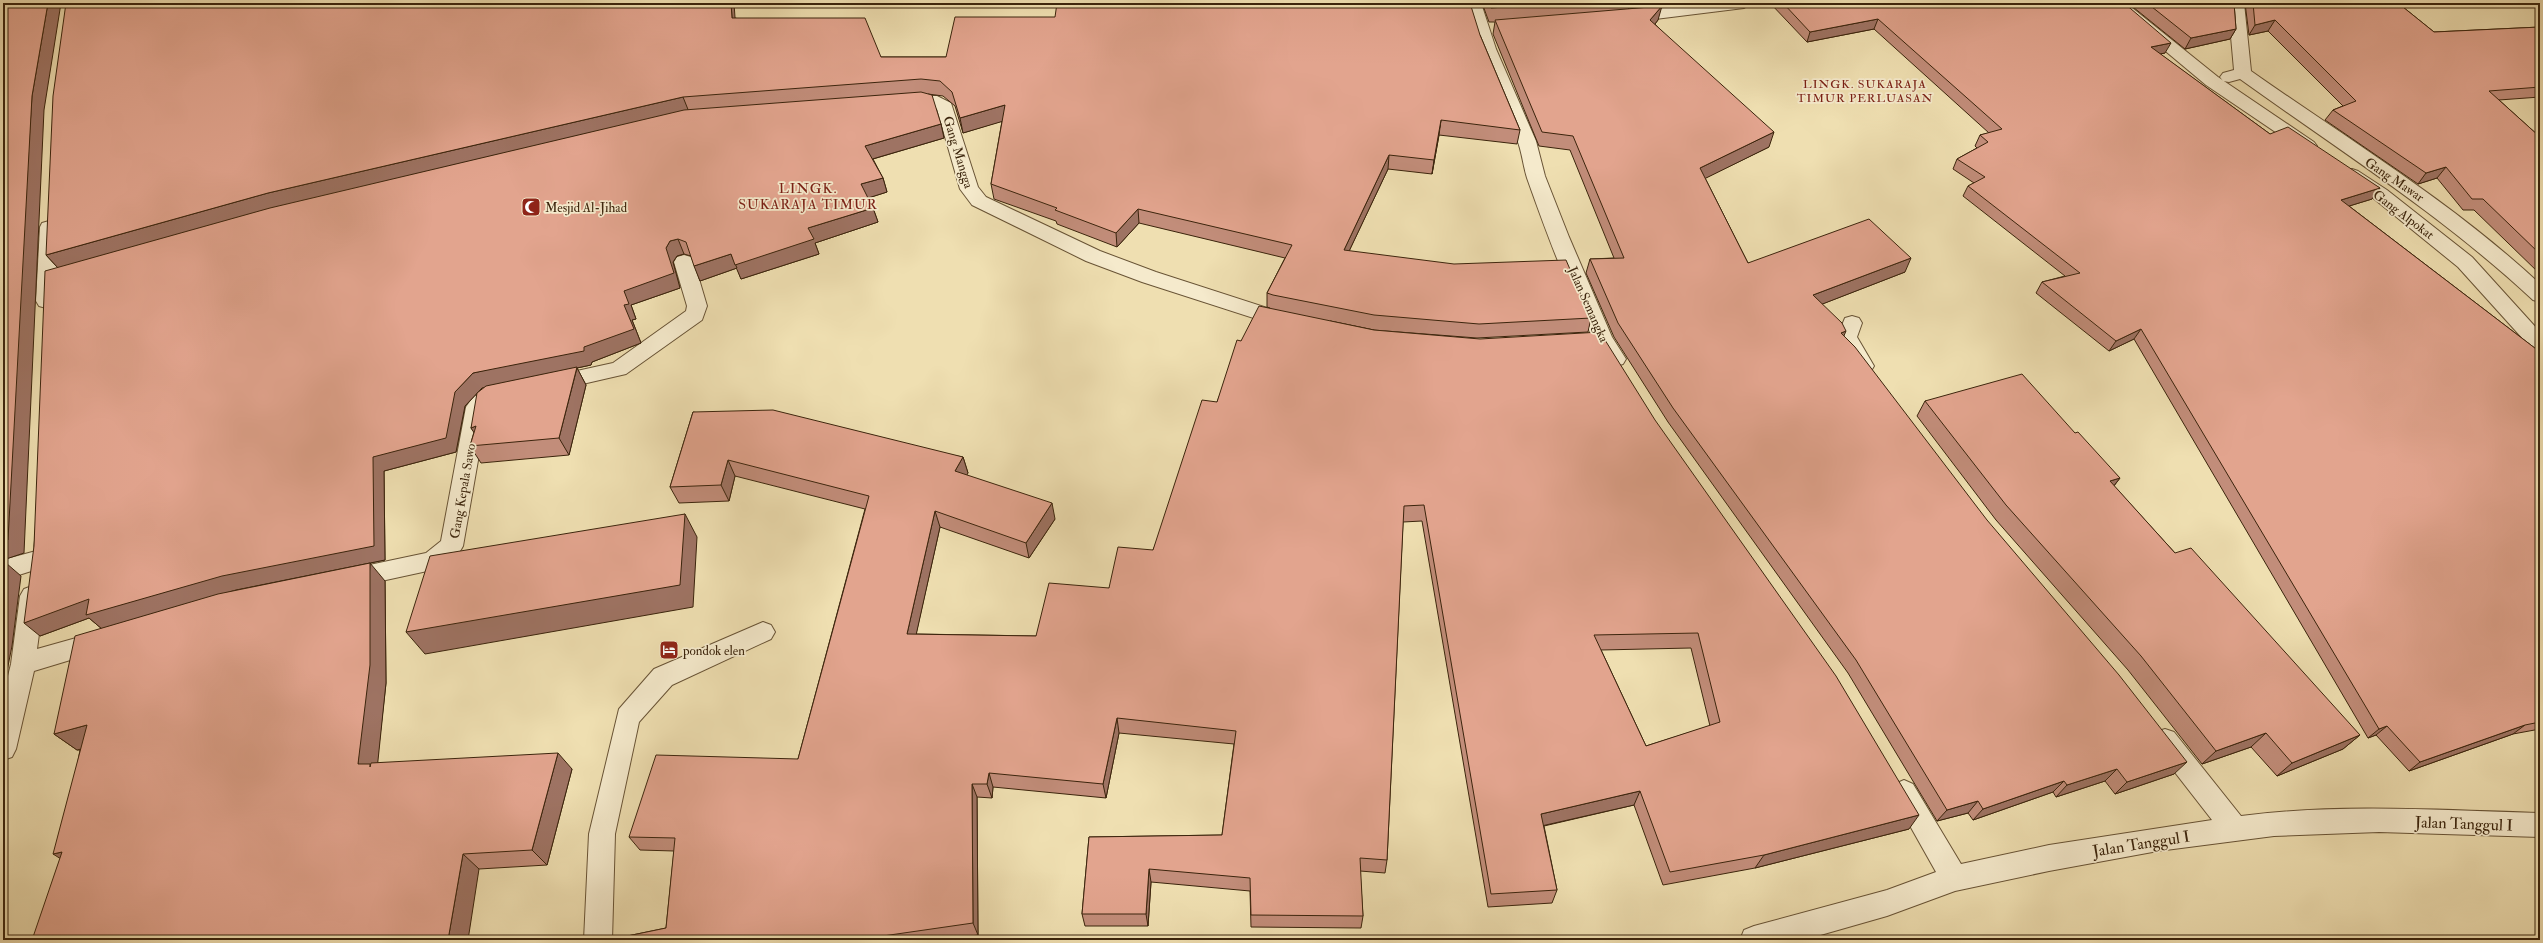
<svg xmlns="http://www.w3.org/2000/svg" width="2543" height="943" font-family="'IM FELL Double Pica',serif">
<rect width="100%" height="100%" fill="#efdfb1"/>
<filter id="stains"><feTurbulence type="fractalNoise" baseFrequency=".005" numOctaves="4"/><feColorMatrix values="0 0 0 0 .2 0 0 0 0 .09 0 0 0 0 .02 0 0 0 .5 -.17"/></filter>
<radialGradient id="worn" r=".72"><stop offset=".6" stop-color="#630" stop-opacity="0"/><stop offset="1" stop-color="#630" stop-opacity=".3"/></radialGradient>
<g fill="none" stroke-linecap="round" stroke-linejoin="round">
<defs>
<g id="street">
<path d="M1465,3H1481L1496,49L1536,141L1545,176L1569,237L1612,337L1626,359L1623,364L1616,366L1609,364C1575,312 1548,237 1527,178C1523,165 1522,152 1517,139C1500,94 1480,50 1465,3Z"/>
<path d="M1705,3H1752L1744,8L1631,22L1623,17L1631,12Z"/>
<path d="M2108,3H2126L2218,77L2314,142L2317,146L2314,150H2302L2206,85Z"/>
<path d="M2228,3H2244L2251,71C2349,140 2452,202 2540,284V302L2533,300C2443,216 2340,151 2240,79L2229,82L2223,81L2220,77L2223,73L2234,70Z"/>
<path d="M904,96H937L951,103L978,187L986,197L1100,251L1156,272L1292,316L1295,321L1292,326L1285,328L1278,326L1142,282L1086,261L972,205L960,189L937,109L933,106L898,105L895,101L898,97Z"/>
<path d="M2352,169L2358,171L2387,190L2472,257L2540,332V352L2533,350L2458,267L2373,198L2346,179L2343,175L2346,171Z"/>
<path d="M49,221L56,223L58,227L56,301L53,306L46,308L39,306L36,301L40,227L42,223Z"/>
<path d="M684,255L691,257L694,262L707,306L702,320L626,374L552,391L545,388L542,383L545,378L613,363L686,311L687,306L674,262L677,257Z"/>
<path d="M1852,316L1859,318L1862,323L1857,337L1874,366L1871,371L1864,374L1857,371L1837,337L1845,318Z"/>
<path d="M481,394L488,396L492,402L487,409L463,546C458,557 444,566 432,570L349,588L341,585L337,578L341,571L426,553L441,541L466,407L474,396Z"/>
<path d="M36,551L44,553L48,560L44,567L3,580V560Z"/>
<path d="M32,586L40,589L44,596L37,649L101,631L110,634L113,641L110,648L34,671L16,749L12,757L3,760V696L11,664L20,596L24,589Z"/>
<path d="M763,622L771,625L775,632L771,639L672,685L639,722L615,834L612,940H584L589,834L619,709L654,669Z"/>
<path d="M2165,729L2174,732L2241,816C2340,803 2440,810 2540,813V837L2379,832L2274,836L2158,851L2049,871L1955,891L1887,916L1803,940H1740L1744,930L1754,926L1887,890L1936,872L1891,792L1895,784L1904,780L1913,784L1961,864L2049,845L2212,820L2156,748L2152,740L2156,732Z"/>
</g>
</defs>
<!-- street casing -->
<use href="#street" stroke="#685335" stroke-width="2"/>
<!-- street -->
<use href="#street" fill="#f5eacc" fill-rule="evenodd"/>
</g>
<!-- wall -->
<g fill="#c28d7a" stroke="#3b240c" fill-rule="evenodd">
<path d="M1482,3H1671V4L1658,6V20L1655,24L1769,147L1705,178L1748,263L1905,272L1822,304L1844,336L2174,774L2115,794L2105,781L2056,797L2053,792L1973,820L1968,813L1937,821L1848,673L1668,422L1614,337L1586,273L1590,259L1614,258L1570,150L1539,146L1493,34L1495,22H1489Z"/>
<path d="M1770,3H2124L2165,53L2160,54L2270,134L2380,188L2372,199L2349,206L2540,352V729L2513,734L2409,771L2376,735L2368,738L2134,339L2109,351L2036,293L2042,282L2065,276L1963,196L1968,186L1974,183L1953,169L1957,159L1977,148L1975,146L1980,135L1989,133L1874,29L1807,42Z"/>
<path d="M2128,3H2234L2236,29L2230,39L2185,49Z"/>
<path d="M2245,3H2398L2434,32L2540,27V97L2499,100L2540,137V274L2474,210H2463L2437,178L2418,184L2325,120L2333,110L2343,106L2268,31L2249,35Z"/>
<path d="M735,18L881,57H946L1480,35L1520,130L1517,144L1439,135L1432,174L1388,169L1349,251L1591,318L1588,332L1477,338L1373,330L1330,321L1374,330L1909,829L1755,868L1663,885L1634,805L1544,826L1557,890L1552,903L1488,907L1422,521L1403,522L1387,860L1385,873L1360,871L1363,916L1361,928L1251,927L1250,891L1151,882L1148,926H1085L1082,914L1089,837L1222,835L1234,744L1119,733L1106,798L993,787L992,798L977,797L978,935L945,940H608L666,928L674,851L640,850L629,837L798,759L865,509L735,476L729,501L679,503L670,487L693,412L963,457L968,473L966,475L1055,519L1029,558L940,527L916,634L1036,636L1109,588L1153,550L1217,402L1241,341L1270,308L1267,307V293L1285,258L1139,223L1117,247L1057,224L1056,221L994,199L991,184L1002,121L963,133L955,106L943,96L928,94L941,124L944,138L873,159L883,178L887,192L868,198L873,208L878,222L815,243L819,254L741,279L737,268L700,281L691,256L684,254L677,256L673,262L680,288L631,305L636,319L632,320L641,343L592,362L591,365L577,368L586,385L569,455L481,463L470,446L474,432L471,428L484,387L482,388L465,406L456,452L384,471L385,560L236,590L221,594L385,581L386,683L377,763L572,769L547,865L479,869L60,858L80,750H77L54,734L102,629L89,618L40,636L34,546L58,268L46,255ZM1691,648L1710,726L1646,746L1601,650Z"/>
<path d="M2540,300V306L2538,303Z"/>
<path d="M1925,401L2075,433L2120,478L2114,486L2175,553L2360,735L2343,749L2277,776L2251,747L2202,764L2128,670L1996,520L1917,416Z"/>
</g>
<!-- shaded-wall -->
<g fill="#9e7363" stroke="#3b240c">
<path d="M48,3H61L44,110L24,553L3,560V541L32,96Z"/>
<path d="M731,3H734L736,32L732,18Z"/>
<path d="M1630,3H1671V4L1628,11Z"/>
<path d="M1662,6L1658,20L1647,34L1650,20Z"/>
<path d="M1878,19L1874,29L1807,42L1810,32Z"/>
<path d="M2275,20L2268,31L2249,35L2255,25Z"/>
<path d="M2236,29L2230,39L2185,49L2191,38Z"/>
<path d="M2171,43L2165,53L2145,57L2151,47Z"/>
<path d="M683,97L689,112L59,269L46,255L268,193Z"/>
<path d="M1005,105L1007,120L963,133L960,118Z"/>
<path d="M1441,120L1439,135L1432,174L1434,160Z"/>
<path d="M941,124L944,138L869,160L865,146Z"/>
<path d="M1774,132L1769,147L1696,183L1700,168Z"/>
<path d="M1389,155L1388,169L1343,264L1344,250Z"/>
<path d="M2446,167L2437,178L2418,184L2426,173Z"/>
<path d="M883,178L887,192L865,199L861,184Z"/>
<path d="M2380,188L2372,199L2333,211L2341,200Z"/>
<path d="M873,208L878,222L815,243L819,254L741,279L735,265L808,228Z"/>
<path d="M1138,209L1139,223L1117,247L1116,233Z"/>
<path d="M678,239L684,254L677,256L673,262L680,288L631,305L636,319L632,320L641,343L592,362L591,365L577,368L586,385L569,455L559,438L577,368L482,388L465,406L456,452L384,471L385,560L236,590L102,629L89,618L40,636L24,623L373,457L455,392L473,373L584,347L624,305V291L666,248L670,241Z"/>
<path d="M731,254L737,268L700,281L694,266Z"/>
<path d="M1911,258L1905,272L1807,310L1813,295Z"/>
<path d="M2141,329L2134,339L2109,351L2116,341Z"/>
<path d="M1846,331L1840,345L1841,333Z"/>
<path d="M476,426L482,445L471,428Z"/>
<path d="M963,457L968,473L960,487L955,471Z"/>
<path d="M728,460L735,476L729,501L721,485Z"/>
<path d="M2120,478L2108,493L2110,481Z"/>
<path d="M1052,503L1055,519L1029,558L1026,543Z"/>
<path d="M935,511L940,527L913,649L907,634Z"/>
<path d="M685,514L697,537L693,607L425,654L406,632Z"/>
<path d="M6,563L21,576L12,646L3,691V581Z"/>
<path d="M370,563L385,581L386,683L377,770L358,764Z"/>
<path d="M1117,718L1119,733L1106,798L1103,784Z"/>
<path d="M87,725L109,742L77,750L54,734Z"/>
<path d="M2525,725L2513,734L2409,771L2420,762Z"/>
<path d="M2387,726L2376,735L2368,738L2379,729Z"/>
<path d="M2266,733L2251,747L2202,764L2216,751Z"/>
<path d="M2360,735L2343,749L2277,776L2292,763Z"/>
<path d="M558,753L572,769L547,865L532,850Z"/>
<path d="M2187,762L2174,774L2115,794L2127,782Z"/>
<path d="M2117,769L2105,781L2056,797L2067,785Z"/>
<path d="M989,773L993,787L992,798L987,784Z"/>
<path d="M2064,781L2053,792L1973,820L1983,809Z"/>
<path d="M972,784L977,797L978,935L973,923Z"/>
<path d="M1640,791L1634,805L1537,827L1541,814Z"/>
<path d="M1978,801L1968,813L1937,821L1947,810Z"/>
<path d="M1919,815L1909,829L1755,868L1764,855Z"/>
<path d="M62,852L77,869L53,854Z"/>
<path d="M463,854L479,869L468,940H448Z"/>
<path d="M1149,869L1151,882L1148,926L1146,914Z"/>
</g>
<!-- building -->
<g fill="#e2a48e" stroke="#3b240c" fill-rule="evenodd">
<path d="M3,3H48L32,96L8,540L3,541Z"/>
<path d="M66,3H731L732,18H865L881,57H946L955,17H1055L1057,3H1470L1480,35L1520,130L1441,120L1434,160L1389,155L1344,250L1454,264L1566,260L1591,318L1479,324L1374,315L1273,295L1267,293L1292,245L1138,209L1116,233L1055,210L1057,208L991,184L1005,105L960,118L952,92L940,81L921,79L683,97L268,193L46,255L53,96Z"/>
<path d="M1489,3H1554L1491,8Z"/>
<path d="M1783,3H2124L2171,43L2151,47L2270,134L2288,127L2380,188L2341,200L2540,352V722L2525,725L2420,762L2387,726L2379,729L2141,329L2116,341L2042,282L2080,273L1968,186L1985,177L1957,159L1988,142L1980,135L2002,129L1878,19L1810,32Z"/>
<path d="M2147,3H2234L2236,29L2191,38Z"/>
<path d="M2253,3H2398L2434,32L2540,27V87L2489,91L2540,137V156L2536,157L2540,161V254L2483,199H2472L2446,167L2426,173L2333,110L2356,101L2275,20L2255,25Z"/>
<path d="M1662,6L1650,20L1774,132L1700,168L1748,263L1869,219L1911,258L1813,295L1842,323L1846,331L1841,333L1855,347L1987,520L2119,675L2187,762L2127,782L2117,769L2067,785L2064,781L1983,809L1978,801L1947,810L1856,660L1673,408L1618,323L1590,259L1624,258L1573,136L1542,132L1495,20Z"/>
<path d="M921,92L932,95L941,124L865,146L883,178L861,184L873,208L808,228L814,239L735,265L731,254L694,266L686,242L678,239L670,241L666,248L674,273L624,291L629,304L624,305L634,329L584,347V351L473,373L455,392L446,438L373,457L374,546L222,576L86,615L89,599L24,623L34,546L45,271L270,208L684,110Z"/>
<path d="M1259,306L1374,330L1480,339L1600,332L1655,420L1836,676L1919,815L1764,855L1670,872L1640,791L1541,814L1557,890L1491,894L1424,505L1404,506L1387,860L1360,858L1363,916L1251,915L1250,878L1149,869L1146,914H1082L1089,837L1222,835L1236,731L1117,718L1103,784L989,773L987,784H972L973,923L862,939V940H608L666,928L675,838L629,837L656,755L798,759L869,496L728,460L721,485L670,487L693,412L773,410L963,457L955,471L1052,503L1026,543L935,511L907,634L1036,636L1049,583L1109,588L1118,547L1153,550L1202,400L1217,402L1237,340L1241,341ZM1698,633L1720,722L1646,746L1594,635Z"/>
<path d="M577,367L559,438L470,446L476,426L471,428L477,393L486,386Z"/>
<path d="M2022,374L2075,433L2078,432L2120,478L2110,481L2175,553L2191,548L2360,735L2292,763L2266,733L2216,751L2141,656L2006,505L1925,401Z"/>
<path d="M685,514L680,585L406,632L430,556Z"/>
<path d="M6,563L3,581V564Z"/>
<path d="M370,563V665L358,764H370V767L371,763L558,753L532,850L463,854L448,940H32L62,852L53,854L87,725L54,734L75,636L218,594Z"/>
</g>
<!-- icons -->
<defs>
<symbol id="mosque-square" viewBox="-11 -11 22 22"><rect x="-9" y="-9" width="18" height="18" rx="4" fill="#8f2418" stroke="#f5eacc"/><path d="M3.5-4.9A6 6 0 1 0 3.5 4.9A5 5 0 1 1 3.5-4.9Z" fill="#fff"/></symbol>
<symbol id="hotel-square" viewBox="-11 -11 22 22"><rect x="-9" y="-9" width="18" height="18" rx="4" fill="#8f2418" stroke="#f5eacc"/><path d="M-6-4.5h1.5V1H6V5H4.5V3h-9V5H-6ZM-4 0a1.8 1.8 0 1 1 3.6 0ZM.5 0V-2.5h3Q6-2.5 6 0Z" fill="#fff"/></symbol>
</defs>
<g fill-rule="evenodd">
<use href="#mosque-square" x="520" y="196" width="22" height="22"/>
<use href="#hotel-square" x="658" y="639" width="22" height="22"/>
</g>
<g text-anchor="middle" stroke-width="3.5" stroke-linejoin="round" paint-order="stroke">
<!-- far-neighbourhood labels -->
<g font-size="12" letter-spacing="1" fill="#7a1f14" stroke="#f5eacc">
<text x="1865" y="88">LINGK. SUKARAJA<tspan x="1865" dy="14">TIMUR PERLUASAN</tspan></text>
</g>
<!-- street labels -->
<g font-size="13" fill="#3b240c" stroke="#f5eacc">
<text transform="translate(959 152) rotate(73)" y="5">Gang Mangga</text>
<text transform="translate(2395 179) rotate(34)" y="5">Gang Mawar</text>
<text transform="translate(2404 214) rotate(37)" y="5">Gang Alpokat</text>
<text transform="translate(1589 304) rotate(66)" y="5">Jalan Semangka</text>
<text transform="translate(462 491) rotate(-80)" y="5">Gang Kepala Sawo</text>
</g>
<!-- poi labels -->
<g font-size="13" fill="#3b240c" stroke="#f5eacc" text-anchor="start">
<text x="545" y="212">Mesjid Al-Jihad</text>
<text x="683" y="655">pondok elen</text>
</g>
<!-- neighbourhood labels -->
<g font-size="14" letter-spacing="1" fill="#7a1f14" stroke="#f5eacc">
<text x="808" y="193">LINGK.<tspan x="808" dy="16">SUKARAJA TIMUR</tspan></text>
</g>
<!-- near-street labels -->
<g font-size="16" fill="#3b240c" stroke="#f5eacc">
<text transform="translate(2464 823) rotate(2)" y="6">Jalan Tanggul I</text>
<text transform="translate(2141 843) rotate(-9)" y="6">Jalan Tanggul I</text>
</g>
</g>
<!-- margin -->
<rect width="2543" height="943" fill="none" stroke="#efdfb1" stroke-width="16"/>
<rect x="4" y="4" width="2535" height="935" fill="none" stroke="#3b240c" stroke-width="2"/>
<rect x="8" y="8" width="2527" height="927" fill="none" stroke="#3b240c"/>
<rect width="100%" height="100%" filter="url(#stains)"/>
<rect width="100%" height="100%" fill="url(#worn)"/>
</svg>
